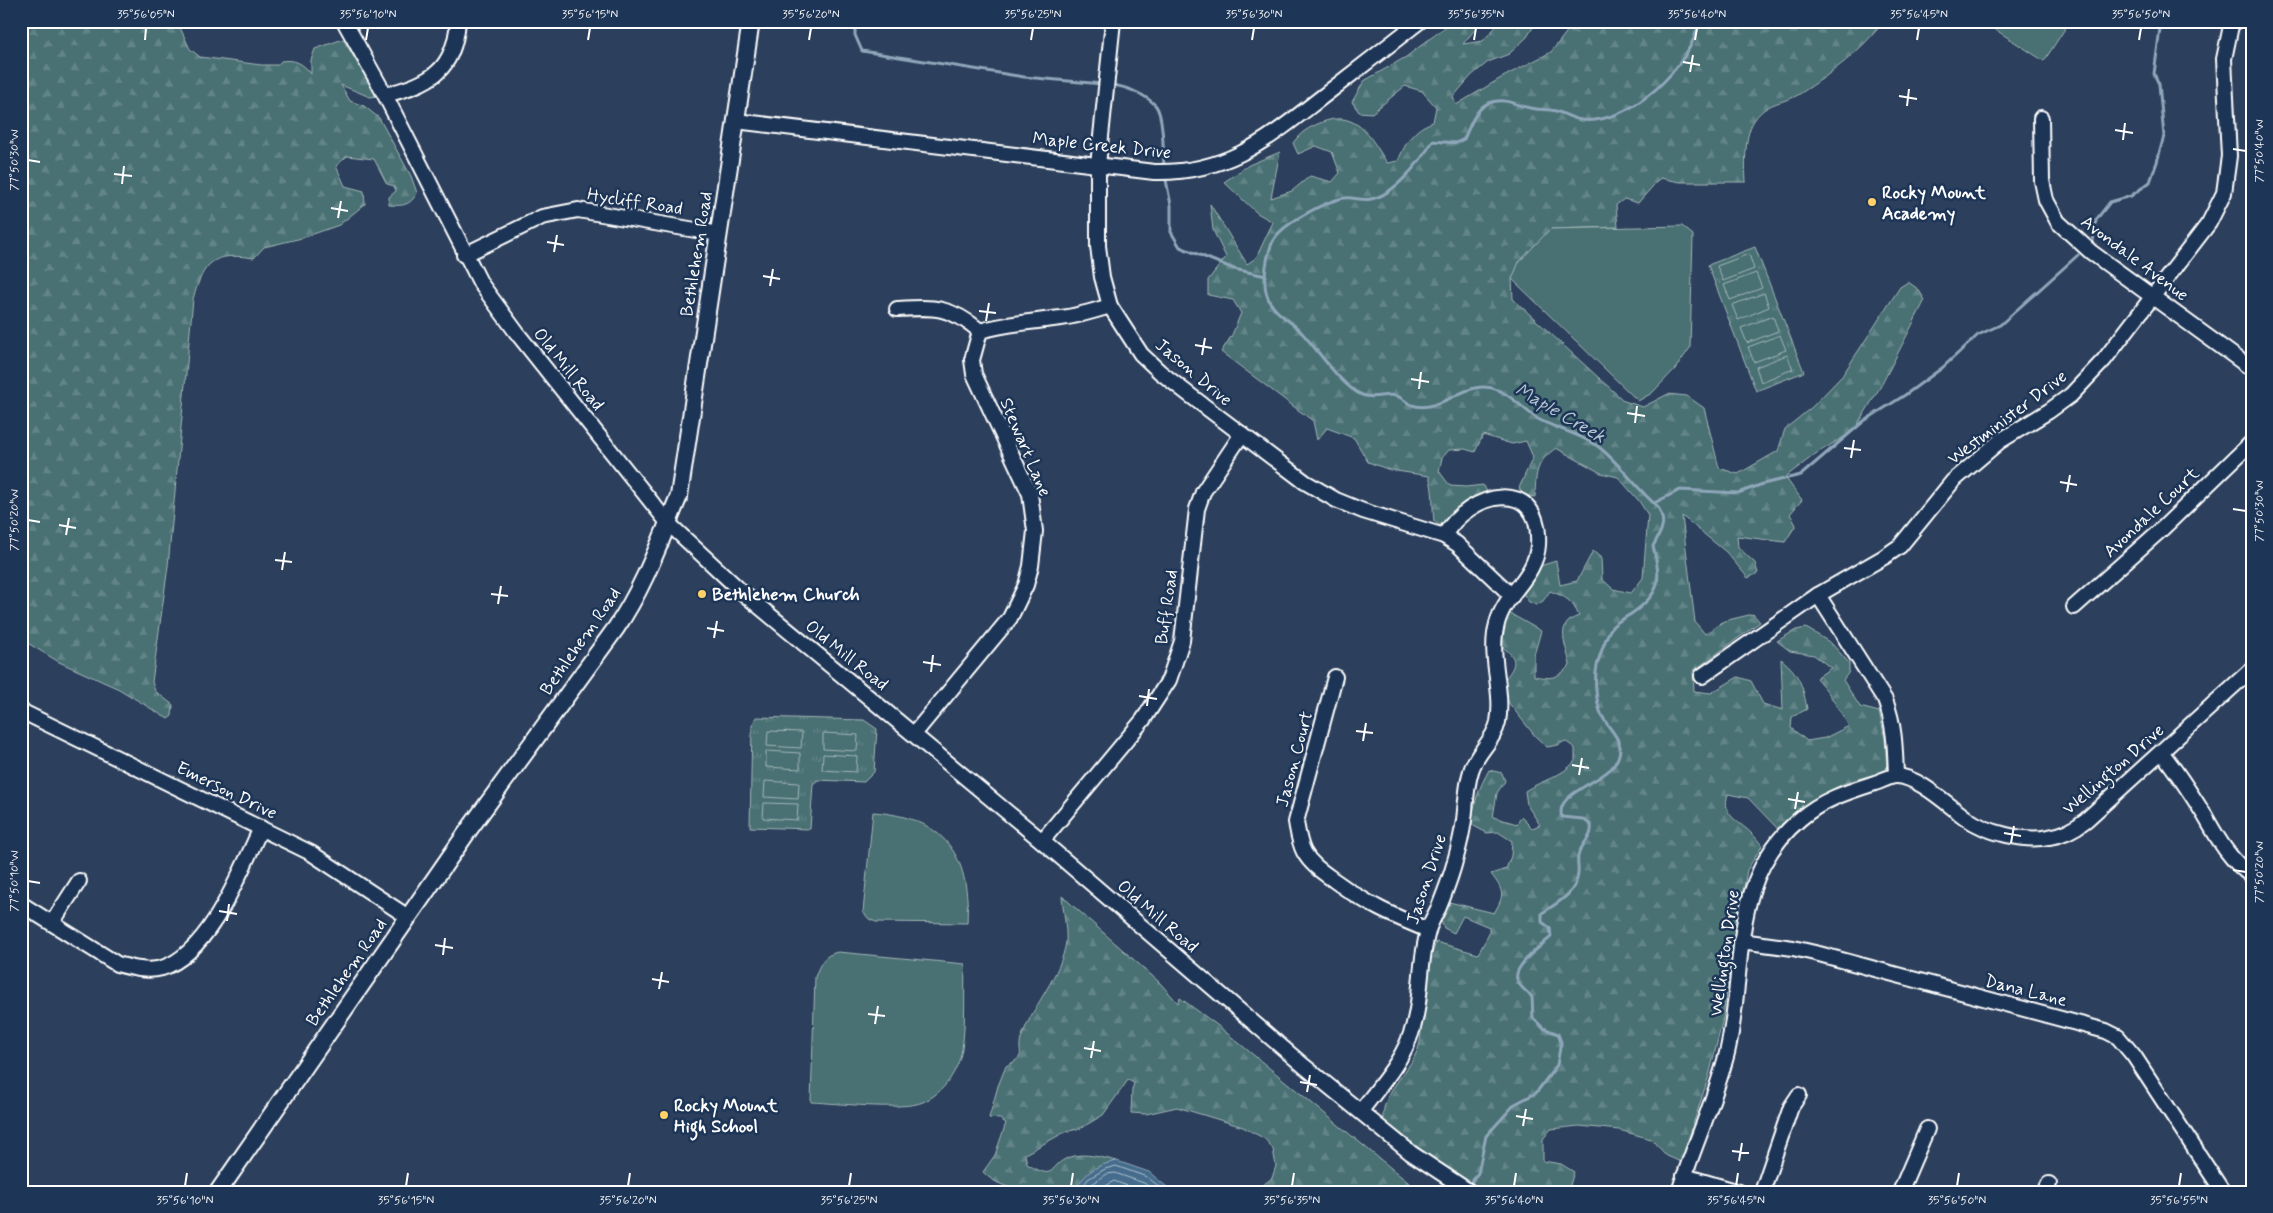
<svg xmlns="http://www.w3.org/2000/svg" width="2273" height="1213" font-family="Mynerve,sans-serif">
<defs>
<pattern id="grass-tufts" width="24" height="20" patternUnits="userSpaceOnUse" patternTransform="scale(1.25)"><rect width="24" height="20" fill="#487073"/><path d="M3 7l-1-3M5 7V3M7 7l1-3M15 17l-1-3M17 17v-4M19 17l1-3" fill="none" stroke="#638588"/></pattern>
<pattern id="forest-firs" width="22" height="20" patternUnits="userSpaceOnUse" patternTransform="scale(1.25)"><rect width="22" height="20" fill="#487073"/><path d="M5 1l3.5 6h-7zM16 11l3.5 6h-7z" fill="#638588"/></pattern>
</defs>
<rect width="100%" height="100%" fill="#2c3f5c"/>
<filter id="ink" filterUnits="userSpaceOnUse"><feTurbulence type="fractalNoise" baseFrequency=".02" numOctaves="2"/><feDisplacementMap in="SourceGraphic" scale="10" xChannelSelector="R" yChannelSelector="G"/><feConvolveMatrix kernelMatrix="1 2 1 2 8 2 1 2 1" color-interpolation-filters="sRGB"/></filter>
<g filter="url(#ink)">
<!-- grass -->
<g fill="url(#grass-tufts)" stroke="#a4b8b9">
<path d="M1755,247L1804,372L1756,391L1708,265Z"/>
<path d="M756,717L864,720L877,729L874,772L864,782L818,780L813,784L810,829L750,827L752,726Z"/>
</g>
<!-- forest -->
<g fill="url(#forest-firs)" stroke="#a4b8b9">
<path d="M21,21H177L190,49L200,57L261,65H278L281,61C295,59 303,63 311,74V60L315,49L343,39L377,96L370,97L341,85L350,101L364,106L379,118L411,176L417,193C410,206 402,206 389,205V197L396,191L394,186L387,184L374,159L347,156L336,166L345,186L364,191L365,204L339,225L302,238L264,247L254,258C213,252 204,261 193,299L168,566L152,682L155,691L173,705L172,716L168,719L119,689L59,662L21,639Z"/>
<path d="M1453,21H1482L1463,44L1483,41L1501,21H1537L1527,37L1509,54L1488,62L1471,76L1453,97L1456,105L1501,78L1551,52L1569,29L1571,21H1884C1862,50 1831,74 1801,93C1785,104 1769,100 1755,119C1744,134 1745,164 1746,182H1680L1660,178L1638,203L1624,199L1616,205L1618,227L1550,229L1512,279L1513,299L1624,401L1643,407L1668,394L1687,396L1704,408L1719,468L1738,474L1778,451L1785,429L1812,407L1842,376L1900,287L1908,282L1918,289L1925,300L1882,384L1854,431L1817,453L1785,477L1802,500L1790,514L1796,525L1785,542L1737,536L1738,547L1755,563L1758,573L1748,578L1726,552L1682,516L1695,622L1705,634L1724,621L1753,614L1760,622L1693,671L1694,691L1711,693L1738,677L1751,681L1763,704L1783,710L1781,659C1800,674 1803,687 1807,709L1792,717L1791,728L1807,741L1825,738L1849,726L1828,692L1816,678L1831,668L1814,655L1790,651L1777,641L1796,630L1806,628L1831,643L1849,663V672L1843,680L1860,707L1879,712L1885,738L1887,771L1847,782L1810,801L1778,829L1748,798L1728,794C1721,816 1738,820 1751,833C1755,837 1759,841 1762,846L1747,870L1728,977L1723,1018L1710,1072L1681,1162L1667,1156L1651,1139L1619,1130L1579,1126L1551,1129L1543,1139V1161L1561,1164L1574,1172L1570,1185L1565,1192H1482L1444,1167L1383,1120C1382,1091 1407,1076 1418,1049C1421,1041 1421,1031 1422,1022C1425,995 1426,968 1436,942L1478,954L1489,934V927L1463,916L1454,933L1444,928L1441,921L1449,902L1494,913C1505,895 1504,891 1491,874L1506,869L1511,856L1512,841L1498,832L1487,833L1472,825C1473,804 1479,788 1489,770L1502,773L1505,781L1497,793L1493,817L1517,824L1521,817L1532,828L1540,825L1527,805L1525,791C1542,780 1562,777 1575,761V748L1565,741L1558,745L1547,747L1535,736L1508,702L1505,679C1517,664 1518,658 1501,646L1502,631L1509,613L1541,631L1534,655V676C1552,679 1557,679 1570,665C1567,646 1553,624 1579,616C1572,600 1566,597 1550,591L1543,601L1536,605L1529,602L1522,592L1540,566L1556,561L1560,585L1577,581L1593,551L1601,558L1602,579L1613,589L1631,593L1643,578L1648,515L1639,501L1618,477L1601,473L1556,448C1535,463 1536,473 1535,497L1524,495L1519,488L1533,457L1526,441L1512,444L1483,435L1475,452L1465,449L1449,450L1442,458L1439,471L1450,486L1466,487L1483,485L1488,493L1467,502L1443,528L1434,521C1432,506 1434,491 1429,476L1390,470L1368,462L1354,438L1327,428L1317,440L1313,421L1221,352L1232,335L1241,313L1233,300L1208,295V280L1226,257L1213,230L1210,204L1247,264L1256,258L1273,222L1257,213L1224,182L1249,165L1280,152L1271,198L1292,191L1310,176L1332,182L1340,173L1332,152L1316,146L1298,154L1293,143C1301,132 1308,128 1320,123C1356,108 1370,136 1387,163L1398,161C1406,142 1413,129 1433,122L1436,107L1422,91L1405,86L1372,113L1359,112L1352,102L1364,81L1406,57Z"/>
<path d="M1062,896L1159,982L1178,1003L1180,998L1217,1025L1420,1192H1254L1272,1178L1276,1166L1273,1149L1265,1139L1243,1127L1177,1107L1146,1114L1131,1113L1132,1090L1134,1083L1128,1080L1103,1115L1081,1128L1065,1132L1025,1154L1027,1164C1058,1183 1047,1165 1070,1157C1084,1152 1104,1158 1117,1161C1095,1165 1086,1173 1073,1192C1044,1192 1005,1195 983,1172L995,1155L1006,1123L1000,1119L989,1118L998,1086L1006,1066C1030,1054 1015,1055 1022,1036C1033,1005 1061,976 1066,942C1067,928 1063,911 1062,896Z"/>
</g>
<!-- garden -->
<g fill="#487073" stroke="#a4b8b9">
<path d="M1982,21H2070L2044,61Z"/>
<path d="M1682,226L1693,235L1690,348L1675,369L1652,393L1638,401L1512,279L1519,262L1550,229Z"/>
<path d="M1749,254L1754,269L1723,281L1717,266Z"/>
<path d="M1756,273L1762,288L1730,300L1724,285Z"/>
<path d="M1764,293L1769,307L1738,320L1732,305Z"/>
<path d="M1773,316L1778,331L1747,343L1741,328Z"/>
<path d="M1780,335L1786,350L1754,362L1748,347Z"/>
<path d="M1787,355L1793,369L1761,382L1756,367Z"/>
<path d="M768,731L802,732L801,748L767,746Z"/>
<path d="M823,733L858,735L857,751L823,749Z"/>
<path d="M766,751L800,753V769L766,767Z"/>
<path d="M823,754L857,756L856,772L822,770Z"/>
<path d="M765,781L799,783L798,799L764,797Z"/>
<path d="M764,803L798,804L797,820L763,818Z"/>
<path d="M873,812C944,817 971,855 967,923L876,922L869,919L863,912Z"/>
<path d="M838,952L965,964C964,992 966,1022 962,1049C958,1071 944,1093 923,1102C903,1111 836,1103 811,1102L815,977C820,964 823,955 838,952Z"/>
</g>
<!-- water -->
<path fill="#446c8c" stroke="#8fa7ba" d="M1117,1161L1149,1172L1173,1192H1073C1085,1173 1095,1165 1117,1161Z"/>
<g fill="none" stroke-linecap="round" stroke-linejoin="round">
<!-- shore -->
<g stroke="#b4c4d1" stroke-width="1">
<path d="M1079,1192L1088,1179L1105,1169L1116,1166L1147,1177L1166,1192"/>
<path d="M1087,1192L1092,1184L1107,1174L1115,1173L1144,1183L1156,1192"/>
<path d="M1096,1192L1114,1181L1144,1192"/>
</g>
<!-- stream -->
<g stroke="#8fa7ba" stroke-width="3">
<path d="M855,21V35L862,51L1024,77L1102,84"/>
<path d="M1111,85C1125,86 1147,95 1156,106C1164,117 1163,154 1164,168"/>
<path d="M1165,175L1171,205V232L1180,247L1234,269L1266,276"/>
<path d="M2093,241L2096,220L2110,202L2131,196L2150,182L2157,162L2164,136L2159,84L2154,74L2161,21"/>
<path d="M1654,503L1680,490L1738,493L1763,484L1801,475L1864,421L1905,395L1942,368L1978,335L2000,325L2078,255"/>
<path d="M1468,1187L1478,1173L1486,1136L1515,1104L1536,1093L1557,1065L1561,1042L1558,1034L1543,1028L1533,1018L1532,997C1528,993 1518,986 1517,979C1513,966 1541,946 1551,937L1550,928L1542,922V913C1557,903 1577,893 1578,873C1579,867 1576,859 1579,853C1583,842 1593,837 1591,825L1583,819L1562,817C1553,794 1603,782 1614,765C1631,740 1607,732 1600,711C1596,699 1594,679 1597,666C1599,658 1607,633 1612,627C1616,622 1625,618 1631,614C1662,593 1661,580 1653,546C1662,530 1667,524 1658,507C1637,489 1621,465 1600,448C1584,435 1556,429 1538,419C1524,410 1514,397 1498,390C1467,376 1442,415 1412,405C1406,403 1402,397 1396,396C1384,393 1374,400 1362,395C1341,386 1318,350 1302,333C1291,320 1272,313 1267,295C1262,281 1267,252 1274,239C1283,224 1327,200 1345,198C1353,197 1363,201 1371,199C1395,195 1421,160 1433,141L1456,143L1464,139C1469,128 1476,107 1489,103C1507,97 1514,105 1530,108C1538,110 1548,109 1556,111C1565,114 1573,119 1581,120C1629,126 1692,66 1699,21"/>
</g>
<defs>
<g id="minor">
<path d="M344,21L385,95L481,284L517,333L668,523L743,593L1042,841L1304,1066L1411,1153L1470,1192"/>
<path d="M1113,21L1098,165V246L1102,277L1110,306L1141,354L1160,372L1191,396L1305,482L1336,500L1363,511L1444,536L1457,544L1512,596"/>
<path d="M385,95C430,83 454,72 458,21"/>
<path d="M2041,118L2042,181L2046,200L2058,222L2091,252L2252,369"/>
<path d="M736,121L1154,172C1230,174 1270,137 1326,94C1357,70 1389,45 1420,21"/>
<path d="M464,255L542,217L578,210L719,234"/>
<path d="M897,309C935,307 950,306 980,331"/>
<path d="M1818,595L1885,700C1895,726 1895,749 1896,776"/>
<path d="M2074,607L2163,528L2252,442"/>
<path d="M1702,676L1818,595L1884,557L1900,546L1953,481L2000,441L2049,411L2071,395L2104,360L2209,223L2224,193L2229,156L2224,59L2232,21"/>
<path d="M1335,677L1296,822C1298,833 1299,842 1304,852C1311,865 1324,873 1335,881C1368,905 1391,915 1428,930"/>
<path d="M21,711L311,853L408,917"/>
<path d="M914,734L1010,618L1026,585L1031,566L1035,531L1030,494L974,374L972,360L980,331C1007,323 1033,322 1061,318C1078,316 1094,311 1110,306"/>
<path d="M2162,753C2178,773 2191,794 2205,816C2218,839 2230,861 2252,876"/>
<path d="M1042,841L1143,720L1169,680L1182,641L1197,509L1203,492L1242,434"/>
<path d="M21,904L117,964C132,968 147,972 162,968C210,953 241,870 261,828"/>
<path d="M52,923L79,881"/>
<path d="M1741,941L1793,948L1819,954L2106,1031L2118,1037L2134,1056L2223,1192"/>
<path d="M1361,1111C1378,1088 1399,1065 1409,1039C1423,1005 1418,966 1428,931C1430,923 1435,915 1439,907C1445,892 1451,877 1455,861C1459,847 1462,834 1464,820C1466,804 1466,787 1471,771C1476,753 1494,741 1498,722C1504,690 1488,656 1497,624C1504,594 1536,577 1538,545C1542,475 1469,491 1444,536"/>
<path d="M1684,1176L1739,1192"/>
<path d="M1679,1192C1694,1145 1715,1100 1727,1053C1747,969 1727,880 1800,819C1823,799 1850,791 1878,782C1883,780 1891,776 1896,776C1918,776 1949,806 1966,818C1987,833 2025,842 2049,837C2064,835 2075,829 2086,820L2252,669"/>
<path d="M1762,1192L1791,1107L1799,1095"/>
<path d="M1900,1192L1927,1129"/>
<path d="M2045,1192L2049,1184"/>
</g>
<path id="major" d="M218,1192L470,828L616,628C644,587 660,541 679,496L751,21"/>
</defs>
<!-- minor casing -->
<use href="#minor" stroke="#fff" stroke-width="18"/>
<!-- major casing -->
<use href="#major" stroke="#fff" stroke-width="20"/>
<!-- minor -->
<use href="#minor" stroke="#1d3557" stroke-width="14"/>
<!-- major -->
<use href="#major" stroke="#1d3557" stroke-width="16"/>
</g>
</g>
<!-- ticks -->
<path fill="none" stroke="#fff" stroke-width="2" d="M145,40L146,28M366,40L368,28M588,40L590,28M809,40L811,28M1031,40L1033,28M1252,40L1254,28M1474,40L1476,28M1695,40L1697,28M1917,40L1919,28M2139,40L2141,28M1683,62L1700,65M1690,72L1693,55M1899,96L1917,99M1907,106L1909,89M2115,130L2133,133M2123,140L2125,123M2233,149L2246,151M28,160L40,162M114,174L132,176M122,184L124,166M331,208L348,211M338,218L341,201M547,242L564,245M554,252L557,235M763,276L780,279M770,286L773,269M979,311L996,313M986,321L989,303M1195,345L1212,348M1202,355L1205,338M1411,379L1429,382M1419,389L1421,372M1627,413L1645,416M1635,423L1637,406M1844,448L1861,450M1851,458L1854,440M2060,482L2077,485M2067,492L2070,475M2233,509L2246,511M28,520L40,522M59,525L76,528M66,535L69,518M275,560L292,562M282,570L285,552M491,594L508,596M498,604L501,586M707,628L724,631M714,638L717,621M923,662L941,665M931,672L933,655M1139,696L1157,699M1147,706L1149,689M1356,731L1373,733M1363,741L1366,723M1572,765L1589,768M1579,775L1582,758M1788,799L1805,802M1795,809L1798,792M2004,833L2021,836M2011,843L2014,826M2233,870L2246,872M28,881L40,883M219,911L237,914M227,921L229,904M435,945L453,948M443,955L445,938M652,979L669,982M659,989L662,972M868,1014L885,1016M875,1024L878,1006M1084,1048L1101,1051M1091,1058L1094,1041M1300,1082L1317,1085M1307,1092L1310,1075M1516,1116L1533,1119M1523,1126L1526,1109M1732,1151L1749,1153M1739,1161L1742,1143M185,1186L187,1173M406,1186L408,1173M628,1186L630,1173M849,1186L851,1173M1071,1186L1073,1173M1292,1186L1294,1173M1514,1186L1516,1173M1736,1186L1738,1173M1957,1186L1959,1173M2179,1186L2181,1173"/>
<!-- markers -->
<g fill="#ffd166" stroke="#1d3557" stroke-width="2">
<circle cx="1872" cy="202" r="5"/>
<circle cx="702" cy="594" r="5"/>
<circle cx="664" cy="1115" r="5"/>
</g>
<g text-anchor="middle" stroke-width="5" stroke-linejoin="round" paint-order="stroke">
<!-- street labels -->
<g font-size="18" fill="#fff" stroke="#1d3557">
<text transform="translate(1102 145) rotate(6)" y="6">Maple Creek Drive</text>
<text transform="translate(635 201) rotate(9)" y="6">Hycliff Road</text>
<text transform="translate(696 254) rotate(-81)" y="6">Bethlehem Road</text>
<text transform="translate(2135 258) rotate(37)" y="6">Avondale Avenue</text>
<text transform="translate(569 369) rotate(51)" y="6">Old Mill Road</text>
<text transform="translate(1194 372) rotate(40)" y="6">Jason Drive</text>
<text transform="translate(2007 417) rotate(-37)" y="6">Westminister Drive</text>
<text transform="translate(1026 447) rotate(67)" y="6">Stewart Lane</text>
<text transform="translate(2151 512) rotate(-43)" y="6">Avondale Court</text>
<text transform="translate(1166 607) rotate(-82)" y="6">Buff Road</text>
<text transform="translate(580 641) rotate(-55)" y="6">Bethlehem Road</text>
<text transform="translate(847 655) rotate(39)" y="6">Old Mill Road</text>
<text transform="translate(1294 759) rotate(-75)" y="6">Jason Court</text>
<text transform="translate(2113 769) rotate(-41)" y="6">Wellington Drive</text>
<text transform="translate(227 790) rotate(26)" y="6">Emerson Drive</text>
<text transform="translate(1426 879) rotate(-72)" y="6">Jason Drive</text>
<text transform="translate(1158 916) rotate(41)" y="6">Old Mill Road</text>
<text transform="translate(1724 953) rotate(-82)" y="6">Wellington Drive</text>
<text transform="translate(346 972) rotate(-55)" y="6">Bethlehem Road</text>
<text transform="translate(2026 990) rotate(14)" y="6">Dana Lane</text>
</g>
<!-- poi labels -->
<g font-size="18" font-weight="bold" fill="#fff" stroke="#1d3557" text-anchor="start">
<text x="1882" y="198">Rocky Mount<tspan x="1882" dy="21">Academy</tspan></text>
<text x="712" y="600">Bethlehem Church</text>
<text x="674" y="1111">Rocky Mount<tspan x="674" dy="21">High School</tspan></text>
</g>
<!-- water labels -->
<g font-size="19" font-style="italic" fill="#b4c4d1" stroke="#1d3557">
<text transform="translate(1561 412) rotate(30)" y="7">Maple Creek</text>
</g>
</g>
<!-- margin -->
<rect width="2273" height="1213" fill="none" stroke="#1d3557" stroke-width="55"/>
<rect x="28" y="28" width="2218" height="1158" fill="none" stroke="#fff" stroke-width="2"/>
<g font-size="12" text-anchor="middle" fill="#fff">
<text x="146" y="18">35°56'05"N</text>
<text x="368" y="18">35°56'10"N</text>
<text x="590" y="18">35°56'15"N</text>
<text x="811" y="18">35°56'20"N</text>
<text x="1033" y="18">35°56'25"N</text>
<text x="1254" y="18">35°56'30"N</text>
<text x="1476" y="18">35°56'35"N</text>
<text x="1697" y="18">35°56'40"N</text>
<text x="1919" y="18">35°56'45"N</text>
<text x="2141" y="18">35°56'50"N</text>
<text transform="translate(2259 151) rotate(-90)" y="4">77°50'40"W</text>
<text transform="translate(14 160) rotate(-90)" y="4">77°50'30"W</text>
<text transform="translate(2259 511) rotate(-90)" y="4">77°50'30"W</text>
<text transform="translate(14 520) rotate(-90)" y="4">77°50'20"W</text>
<text transform="translate(2259 872) rotate(-90)" y="4">77°50'20"W</text>
<text transform="translate(14 881) rotate(-90)" y="4">77°50'10"W</text>
<text x="185" y="1204">35°56'10"N</text>
<text x="406" y="1204">35°56'15"N</text>
<text x="628" y="1204">35°56'20"N</text>
<text x="849" y="1204">35°56'25"N</text>
<text x="1071" y="1204">35°56'30"N</text>
<text x="1292" y="1204">35°56'35"N</text>
<text x="1514" y="1204">35°56'40"N</text>
<text x="1736" y="1204">35°56'45"N</text>
<text x="1957" y="1204">35°56'50"N</text>
<text x="2179" y="1204">35°56'55"N</text>
</g>
</svg>
